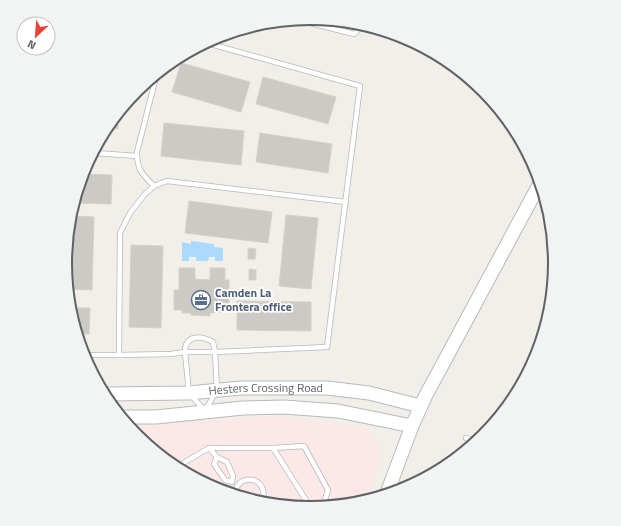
<svg xmlns="http://www.w3.org/2000/svg" width="621" height="526" font-family="'Titillium Web',sans-serif">
<rect width="100%" height="100%" fill="#f1efe8"/>
<!-- medical -->
<path fill="#fce8e6" d="M276,416L367,428L381,450L368,497L310,508L217,489L137,436L131,427Z"/>
<!-- water -->
<path fill="#aadaff" d="M191,241L214,244V247L223,248V261H215V257H209L208,261H196V257H189V261H182V242L191,244Z"/>
<!-- building -->
<g fill="#cccac5" stroke="#d6d1c6">
<path d="M181,63L250,82L241,112L172,92Z"/>
<path d="M263,77L336,97L328,124L256,104Z"/>
<path d="M118,119V129L111,128Z"/>
<path d="M164,123L244,131L241,165L161,156Z"/>
<path d="M260,133L332,144L328,173L256,162Z"/>
<path d="M83,174L112,175L111,204L78,203Z"/>
<path d="M189,201L272,212L268,243L185,233Z"/>
<path d="M286,215L318,218L311,289L279,286Z"/>
<path d="M75,216L94,217L92,290L71,289L66,263Z"/>
<path d="M131,245L163,246L161,328L129,327Z"/>
<path d="M248,248L256,249L255,259H248Z"/>
<path d="M179,268H195V279L210,280V268H225V280H229V311L210,313V316L191,315V313H182V310H174V290H179Z"/>
<path d="M249,269L256,270V280H249Z"/>
<path d="M237,301L311,302V331L237,330Z"/>
<path d="M74,308H90L89,334H80Z"/>
<path d="M208,476L215,488L202,479Z"/>
</g>
<g fill="none" stroke-linecap="round" stroke-linejoin="round">
<defs>
<g id="lane">
<path d="M298,20L354,34L360,28"/>
<path d="M95,153L137,156"/>
<path d="M154,186C142,174 137,170 137,152L156,77"/>
<path d="M84,355H119L120,233L130,213L144,195L154,186L167,181L346,202"/>
<path d="M119,355L171,354L185,352C185,335 200,335 213,342L215,352L217,390L205,411L189,393L185,352H215L327,347L360,86L207,43"/>
<path d="M466,438L476,441"/>
<path d="M209,448L217,457L227,462L233,476L232,482L225,480L214,464L217,457"/>
<path d="M273,448L304,446L328,490L323,506"/>
<path d="M180,465L209,448H273L311,508"/>
<path d="M235,493C238,472 268,477 263,499"/>
</g>
<g id="secondary">
<path id="s1" d="M109,394L189,393L241,388H327L369,393L420,406"/>
<path d="M124,417H156L243,408L284,407L338,411L412,426"/>
<path d="M387,493L412,426L425,397L540,183"/>
</g>
</defs>
<!-- lane casing -->
<use href="#lane" stroke="#b5b8bc" stroke-width="6"/>
<!-- secondary casing -->
<use href="#secondary" stroke="#b6babf" stroke-width="15"/>
<!-- lane -->
<use href="#lane" stroke="#fff" stroke-width="4.5"/>
<!-- secondary -->
<use href="#secondary" stroke="#fff" stroke-width="13"/>
</g>
<!-- icons -->
<defs>
<symbol id="office-ring" viewBox="-11 -11 22 22"><circle r="9.5" fill="#fff" stroke="#5c6f8a" stroke-width="1.5"/><path d="M-6-3h4V-5.5h4V-3h4V5H-6ZM-1-4.5V-3h2v-1.5ZM-6 0V1H6V0Z" fill="#5c6f8a"/></symbol>
</defs>
<g fill-rule="evenodd">
<use href="#office-ring" x="190" y="289" width="22" height="22"/>
</g>
<g text-anchor="middle" stroke-width="3.5" stroke-linejoin="round" paint-order="stroke">
<!-- service labels -->
<g font-size="12" font-weight="bold" fill="#4e5e75" stroke="#fff" text-anchor="start">
<text x="215" y="297">Camden La<tspan x="215" dy="14">Frontera office</tspan></text>
</g>
<!-- street labels -->
<g font-size="12" fill="#5f6368" stroke="#fff">
<text dy="4" stroke="none"><textPath href="#s1" startOffset="157">Hesters Crossing Road</textPath></text>
</g>
</g>
<!-- crop -->
<path d="M0 0H621V526H0ZM72 263a238 238 0 1 1 476 0a238 238 0 1 1-476 0Z" fill="#f2f3f3" fill-rule="evenodd"/>
<path fill="none" stroke="#5f6368" stroke-width="2" d="M72 263a238 238 0 1 1 476 0a238 238 0 1 1-476 0Z"/>
<!-- north arrow -->
<g transform="translate(36 36) rotate(206)"><circle r="19" fill="#ffffff" stroke="#bfc1c3"/>
<path d="M0-3L7 15L0 10L-7 15Z" fill="#ea4335"/>
<text y="-6" font-size="11" font-weight="bold" text-anchor="middle" fill="#5f6368">N</text>
</g>
</svg>
